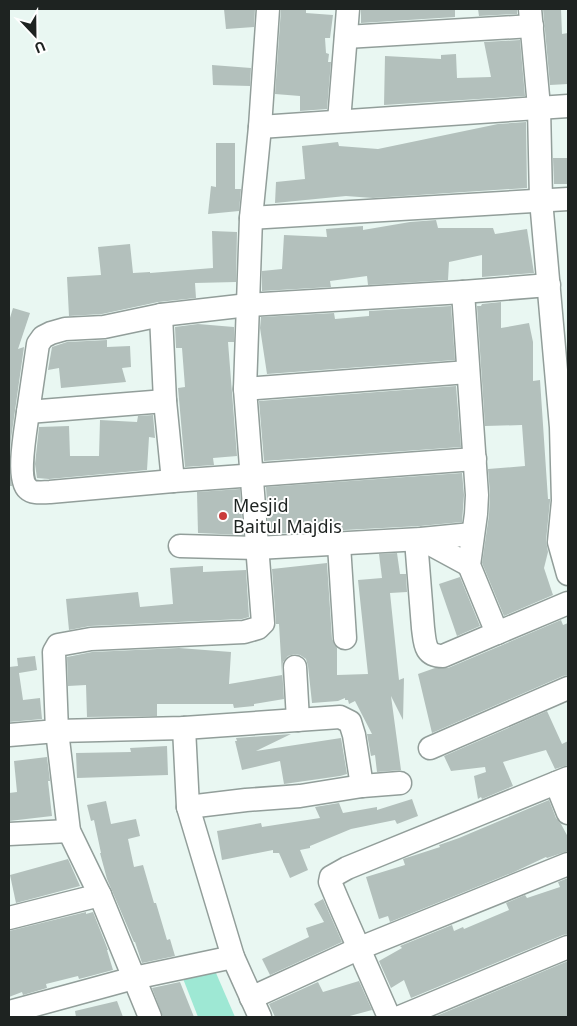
<svg xmlns="http://www.w3.org/2000/svg" width="577" height="1026" font-family="'Noto Sans',sans-serif">
<rect width="100%" height="100%" fill="#e9f7f2"/>
<!-- green -->
<path fill="#9ee8d4" d="M216,973L235,1017H198L182,976Z"/>
<!-- building -->
<g fill="#b3c0bc">
<path d="M224,9H255L254,27L226,29Z"/>
<path d="M281,9H306V13L333,15L330,38H325L326,53L329,54L328,62H331L327,109L300,111V96L275,94Z"/>
<path d="M361,9H455V17L361,23Z"/>
<path d="M478,9H517V14L479,16Z"/>
<path d="M543,9H561L562,34L568,33V84L550,85Z"/>
<path d="M520,40L525,96L384,105L385,56L441,59V55L456,54L457,78L491,77L484,42Z"/>
<path d="M212,65L251,68L250,86L213,85Z"/>
<path d="M526,122L527,188L373,198L346,196L275,203L276,182L305,179L302,146L338,142L339,146L378,149L498,124Z"/>
<path d="M216,143H235V189H241L239,211L208,214L211,186L216,187Z"/>
<path d="M553,158H568V184H554Z"/>
<path d="M436,220L438,228H493L495,234L527,229L534,273L482,277V255L449,262L448,280L368,285L367,276L330,281L331,287L262,291V271L282,269L284,235L327,237L326,229L363,226V230L410,222Z"/>
<path d="M212,231L237,232L236,282L195,283L196,298L158,302L102,314L69,316L67,277L101,275L98,247L130,244L133,273L150,272V273L213,268Z"/>
<path d="M501,302V328L529,323L533,342V381L540,380L548,499H550V501L546,541L548,552L544,568L553,595L504,616L482,563L489,515L490,494L488,469L525,466L522,425L485,426L477,306H481L482,304Z"/>
<path d="M451,306L455,360L267,374L260,328L261,317L334,313L335,319L369,316V311Z"/>
<path d="M13,308L30,313L18,349L24,347L11,439L9,465L12,486H9V321Z"/>
<path d="M198,324L234,327V342H228L237,456L213,458L214,465L185,467L178,388L185,387L182,348H176L175,327Z"/>
<path d="M107,340V347L130,346L131,367L122,368L126,382L61,388L59,368L48,370L52,347L67,342Z"/>
<path d="M456,386L461,447L264,461L259,401Z"/>
<path d="M153,415L155,438L149,437L147,470L49,479L37,478L35,464L39,427L69,426L70,456H99L100,420L137,422L138,416Z"/>
<path d="M462,473L464,495L462,522L420,526L269,534L266,487Z"/>
<path d="M240,489L243,535L198,533L197,492Z"/>
<path d="M397,553L400,574H406L407,592L390,593L399,680L404,678L403,720L391,696L401,770L377,772L375,755L371,756L367,734H372L355,701L349,704L348,700H345V698L338,701L312,703L308,666L306,659L300,655L294,654L288,656L283,662L282,668L284,699L254,704V706L234,708L233,704H157V716L87,717L86,685L68,686L67,657L92,652L179,648L231,652L229,684L282,675L279,624H276L272,569L327,563L332,639L337,648V675L368,674L358,580L382,578L379,554Z"/>
<path d="M203,566V572L246,570L249,617L242,619L90,626L69,630L66,599L138,592L140,607L173,604L170,568Z"/>
<path d="M460,577L480,626L457,636L439,584Z"/>
<path d="M561,620L563,625L568,623V675L563,676L432,733L418,674L435,668H448Z"/>
<path d="M35,656L37,670L19,673L23,700L40,698L42,719L9,722V667L18,666L17,658Z"/>
<path d="M547,711L562,744L568,741V765L555,769L546,750L503,762L513,786L482,799L481,797L478,799L474,776L486,772L485,767L451,771L444,756Z"/>
<path d="M291,734L256,751L341,738L347,774L340,776L284,784L280,761L242,770L235,741H237L236,738Z"/>
<path d="M167,746L168,775L77,778L76,753L131,752L130,748Z"/>
<path d="M47,757L50,781H48L52,816L9,821V793L17,792L14,761Z"/>
<path d="M412,799L418,816L397,824L395,820L351,829L310,846V848L300,850L308,870L290,878L279,853H273V850L222,860L217,831L261,823L262,827L320,818L315,807L339,803L343,813L377,807V810Z"/>
<path d="M549,800L556,818L561,824L568,837V851L547,858L546,857L514,872L390,922L388,916L379,919L366,877L405,865L403,859L440,847L439,845L459,838Z"/>
<path d="M106,801L111,824L136,819L140,836L128,839L134,867L143,865L154,903H156L167,940L170,939L175,956L142,963L135,942H134L107,879L100,853H101L94,820L91,821L87,805Z"/>
<path d="M68,859L80,886L16,903L10,875Z"/>
<path d="M568,878V934L563,935L411,998L404,980L391,988L379,961L402,948L400,946L452,925L454,931L463,927L464,929L509,910L506,903L525,895L527,898L560,887L558,882Z"/>
<path d="M323,899L342,942L270,975L262,959L309,937L306,928L324,922L314,904Z"/>
<path d="M86,912V914L93,912L108,950H107L113,970L79,979L78,976L46,984L47,988L23,995L22,992L9,997V931Z"/>
<path d="M568,961V1017H434Z"/>
<path d="M359,981L372,1010L346,1017H275L269,1004L318,982L323,992Z"/>
<path d="M180,982L194,1017H163L152,988Z"/>
<path d="M117,1001L123,1017H76L75,1011Z"/>
</g>
<g fill="none" stroke-linecap="round" stroke-linejoin="round">
<defs>
<g id="minor">
<path d="M530,9L539,107L541,200L561,427L563,501L559,542L568,574"/>
<path d="M346,37L532,26"/>
<path d="M339,121L348,9"/>
<path d="M260,127L568,106"/>
<path d="M251,218L568,199"/>
<path d="M463,292L477,495L476,514L469,565L497,633L568,603"/>
<path d="M161,315L165,401L173,481L475,459"/>
<path d="M245,389L468,372"/>
<path d="M165,401L28,412L38,344L43,337L51,333L65,329L104,327L161,315L248,305L463,292L549,285"/>
<path d="M28,412C26,428 16,479 28,489C33,494 43,492 50,492L173,481"/>
<path d="M421,539L469,565"/>
<path d="M416,540L423,628C425,643 424,656 443,656L497,633"/>
<path d="M339,545L345,638"/>
<path d="M180,546L257,548L421,539L472,534"/>
<path d="M295,667L298,720"/>
<path d="M184,728L188,807L233,957L260,1017"/>
<path d="M9,735L57,731L184,728L340,717L350,722L354,735L362,786L300,796L246,800L188,807"/>
<path d="M430,748L568,688"/>
<path d="M556,783L568,813"/>
<path d="M362,786L400,783"/>
<path d="M9,834L69,831"/>
<path d="M9,918L100,895"/>
<path d="M251,998L360,948L568,864"/>
<path d="M9,1012L134,978L233,957"/>
<path d="M150,1017L100,895L69,831L57,731L54,652L58,645L91,639L244,632L258,628L263,623L245,389L251,218L260,127L268,9"/>
<path d="M389,1017L338,901L330,882L331,877L347,868L568,778"/>
<path d="M400,1017L568,947"/>
</g>
</defs>
<!-- minor casing -->
<use href="#minor" stroke="#929e9a" stroke-width="25"/>
<!-- minor -->
<use href="#minor" stroke="#fff" stroke-width="22"/>
</g>
<!-- markers -->
<circle fill="#ca3b3a" stroke="#fff" stroke-width="2" cx="223" cy="516" r="5"/>
<g text-anchor="middle" stroke-width="4" stroke-linejoin="round" paint-order="stroke">
<!-- poi labels -->
<g font-size="18" fill="#1e2321" stroke="#fff" text-anchor="start">
<text x="233" y="512">Mesjid<tspan x="233" dy="21">Baitul Majdis</tspan></text>
</g>
</g>
<!-- border -->
<rect width="577" height="1026" fill="none" stroke="#1e2321" stroke-width="20"/>
<!-- north arrow -->
<g transform="translate(35 35) rotate(158)" stroke="#ffffff" stroke-width="4" paint-order="stroke">
<path d="M0-4L9 19L0 12L-9 19Z" fill="#1e2321"/>
<text y="-8" font-size="14" font-weight="bold" text-anchor="middle" fill="#1e2321">U</text>
</g>
</svg>
